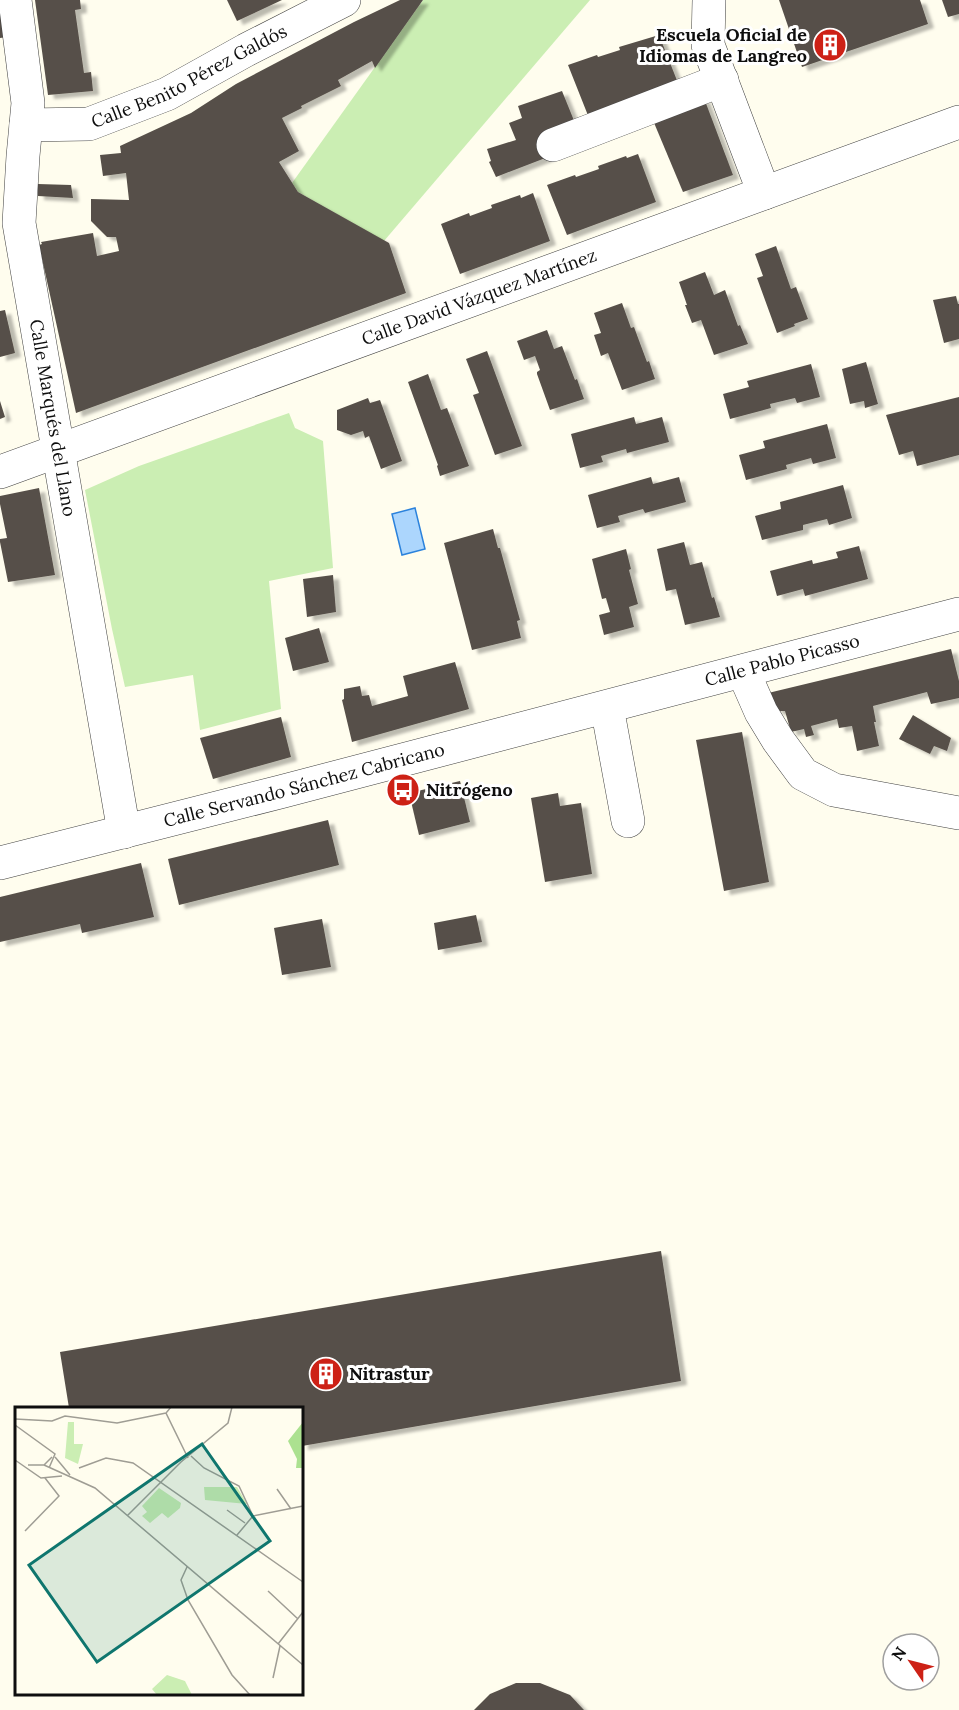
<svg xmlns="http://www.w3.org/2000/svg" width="959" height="1710" font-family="Lora,serif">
<defs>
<filter id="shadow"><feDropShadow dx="6" dy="4" stdDeviation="1.5" flood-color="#0004"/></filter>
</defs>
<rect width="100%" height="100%" fill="#fffdee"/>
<!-- green -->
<g fill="#cbeeb3">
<path d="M423,0H590L384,241L298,192L292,183Z"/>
<path d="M289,413L295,428L323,441L333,568L269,581L281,709L200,730L193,675L125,687L112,629L85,490L139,466Z"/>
</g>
<!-- water -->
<path fill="#acd6fd" stroke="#2b82dc" stroke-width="1.5" d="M415,508L425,549L402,555L392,514Z"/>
<!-- building -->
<g fill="#575049" filter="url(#shadow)">
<path d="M0,0L7,37L0,38Z"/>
<path d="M35,0H80L81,9L75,10L84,73L91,72L93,91L48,95Z"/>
<path d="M227,0H282L237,21Z"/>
<path d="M400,0H423L375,68L372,61L338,80L341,86L301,106L302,108L282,118L299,151L279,162L298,192L389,243L406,293L76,413L39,245L42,244L41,242L93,233L97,256L119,251L116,237H107L91,221V199L129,200L126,173L103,176L100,155L121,153L120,146L191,113L236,84L354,22Z"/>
<path d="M779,0H920L928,24L802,67Z"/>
<path d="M942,0H959V14L948,17Z"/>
<path d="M659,35L678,83L589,118L568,65L597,55L598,57L620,50L619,47Z"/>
<path d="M562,91L575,123L548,157L496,177L489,162L491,161L487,149L516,140L509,123L522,118L518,106Z"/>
<path d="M704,98L733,175L683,192L652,118Z"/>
<path d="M638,154L656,202L567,235L547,185L575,175L576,177L599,169L598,166L626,156L627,158Z"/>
<path d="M38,184L71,185L73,198L38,196Z"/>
<path d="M533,193L550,241L460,274L441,224L469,213L470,216L492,208L491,205L520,195L521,198Z"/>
<path d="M776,246L791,289L796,287L808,319L794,324L795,326L777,333L757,278L763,276L755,254Z"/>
<path d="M705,272L714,295L725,290L738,326L740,325L748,344L714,355L701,320L692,323L685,305H687L679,282Z"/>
<path d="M956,296L958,304H959V339L944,343L933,300Z"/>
<path d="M622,303L631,328L634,327L647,362L649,361L655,379L622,390L608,353L601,356L594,335L601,333L594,313Z"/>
<path d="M5,310L15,353L0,357V311Z"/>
<path d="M547,330L554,349L562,346L575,380L577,379L584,399L550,410L537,374V372L540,370L535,356L524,360L517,341Z"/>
<path d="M487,351L522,446L495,455L473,395L479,393L466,359Z"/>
<path d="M866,362L878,404L865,408L864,401L850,404L842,369Z"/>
<path d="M811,364L820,397L797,403L795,398L770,404L771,408L730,419L723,394L749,387L747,381Z"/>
<path d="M428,374L441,410L447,408L469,466L440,476L437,466L438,465L408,382Z"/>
<path d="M959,397V455L917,466L913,451L899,455L886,415Z"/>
<path d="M368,398L370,403L380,400L402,461L381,469L369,436L365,438L363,431L351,435L337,430V410Z"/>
<path d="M0,401L5,417L0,419Z"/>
<path d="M634,417L636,424L662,417L669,442L627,453L626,449L601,456L603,462L580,468L571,434Z"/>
<path d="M827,424L836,458L813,464L811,458L786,465L787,469L746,480L739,455L765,448L763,441Z"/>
<path d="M651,477L653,484L679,477L686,502L645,513L643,509L618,516L620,522L597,528L588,495Z"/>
<path d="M843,485L852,518L829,525L827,519L803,525V530L762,540L755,516L781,509L780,502Z"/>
<path d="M39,488L55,575L8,582L0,542V539L7,538L0,504V496Z"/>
<path d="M493,529L498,548H500L520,620L517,621L521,638L472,650L444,543Z"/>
<path d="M684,542L690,565L702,562L712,598L714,597L720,617L685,625L676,589L666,591L657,549Z"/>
<path d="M859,546L868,579L805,596L803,589L777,596L770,571L812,560L813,564L838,558L836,552Z"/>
<path d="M626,549L631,569L629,570L638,604L629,607L634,627L604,635L599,615L610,612L606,598L602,599L592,559Z"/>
<path d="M333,575L336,612L307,617L303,579Z"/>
<path d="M319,628L329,662L293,671L285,638Z"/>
<path d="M951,649L959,681V698L931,704L927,692L873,706L876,722H874L879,746L857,751L852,726L839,728L837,719L811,726L814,735L806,737L804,729L791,732L785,711H778L764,694Z"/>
<path d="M455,662L469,709L352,742L342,700L344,699V689L360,686L362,696L369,695L372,706L408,696L403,676Z"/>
<path d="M913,715L951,738L947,751L934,746L930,754L899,739Z"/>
<path d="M281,717L291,757L213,779L200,738Z"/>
<path d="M742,732L769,882L724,891L696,740Z"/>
<path d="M460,781L470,822L419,835L409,793Z"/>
<path d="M558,793L560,806L581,803L592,874L545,882L531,798Z"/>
<path d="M328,820L339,865L179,905L168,859Z"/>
<path d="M141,863L154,917L82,933L80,924L0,942V897Z"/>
<path d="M476,915L482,942L438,950L434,923Z"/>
<path d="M322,919L331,967L282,975L274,928Z"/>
<path d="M661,1251L681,1381L302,1446V1408H69L60,1352Z"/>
<path d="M516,1683H540L570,1695L584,1710H474L490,1694Z"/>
</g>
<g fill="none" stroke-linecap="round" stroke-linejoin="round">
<defs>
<g id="minor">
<path id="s1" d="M15,0L28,103L23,156L19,223L124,832"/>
<path d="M709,0L708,45L764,193"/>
<path id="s2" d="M26,125L89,124L167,94L246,50L344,0"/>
<path d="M553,145L722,80"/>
<path id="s3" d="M0,472L959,122"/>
<path d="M743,671L761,712L778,740L803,774L834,790L959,813"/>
<path d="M607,707L628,821"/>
<path id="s4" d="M0,863L280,792L959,614"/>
</g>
</defs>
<!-- minor casing -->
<use href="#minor" stroke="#414141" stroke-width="34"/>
<!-- minor -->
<use href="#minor" stroke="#fff" stroke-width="33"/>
</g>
<!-- icons -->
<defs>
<symbol id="building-disc" viewBox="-11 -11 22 22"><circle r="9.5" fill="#cd2116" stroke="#fff"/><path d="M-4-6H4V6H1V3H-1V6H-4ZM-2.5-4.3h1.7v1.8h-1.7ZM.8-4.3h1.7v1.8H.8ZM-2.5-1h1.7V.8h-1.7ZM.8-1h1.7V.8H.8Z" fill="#fff"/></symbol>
<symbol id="bus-disc" viewBox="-11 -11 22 22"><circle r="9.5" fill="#cd2116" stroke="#fff"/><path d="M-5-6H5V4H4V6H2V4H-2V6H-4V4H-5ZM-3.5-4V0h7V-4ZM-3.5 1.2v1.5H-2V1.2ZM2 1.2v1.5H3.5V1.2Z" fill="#fff"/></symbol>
</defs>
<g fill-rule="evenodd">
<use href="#building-disc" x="811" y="26" width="38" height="38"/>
<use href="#bus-disc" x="384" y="771" width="38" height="38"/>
<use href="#building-disc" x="307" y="1355" width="38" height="38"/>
</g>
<g text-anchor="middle" stroke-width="6" stroke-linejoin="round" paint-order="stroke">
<!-- poi labels -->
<g font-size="18" font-weight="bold" fill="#0e0e0e" stroke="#fff" text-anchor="start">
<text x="807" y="41" text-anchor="end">Escuela Oficial de<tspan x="807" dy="21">Idiomas de Langreo</tspan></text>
<text x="426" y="796">Nitrógeno</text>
<text x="349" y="1380">Nitrastur</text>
</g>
<!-- street labels -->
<g font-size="18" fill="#0e0e0e" stroke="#fff">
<text dy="6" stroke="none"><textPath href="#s2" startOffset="174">Calle Benito Pérez Galdós</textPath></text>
<text dy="6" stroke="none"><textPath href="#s3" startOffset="510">Calle David Vázquez Martínez</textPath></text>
<text dy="6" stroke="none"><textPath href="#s1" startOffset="422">Calle Marqués del Llano</textPath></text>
<text dy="6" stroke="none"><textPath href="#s4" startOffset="808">Calle Pablo Picasso</textPath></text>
<text dy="6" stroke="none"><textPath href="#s4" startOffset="314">Calle Servando Sánchez Cabricano</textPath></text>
</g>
</g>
<!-- overview -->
<g transform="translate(15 1407)">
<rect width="288" height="288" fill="#fffdee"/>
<path d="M53,15H59V37H68L63,57L50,51ZM222,80L232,97L190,93L189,80ZM144,81L166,96L165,101L153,111L147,106L135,116L127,109L132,105L127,99ZM152,268L170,274L177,288H142L137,282Z" fill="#cbeeb3"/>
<path d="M288,15V61H281L282,52L273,34Z" fill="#ace190"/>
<path fill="none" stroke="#9f9d94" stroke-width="1.5" d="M156,0L151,6L173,51M0,12L37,14L50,9L102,16L151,6M0,18L40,47L34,61M176,49L189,61L224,79L238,109M40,50L55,68M0,53L26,71L47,69M13,58H29L37,50M29,58L80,81L288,258M64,61L91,51L118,56L288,175M262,82L276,102M212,103L230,116M112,109L166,55L213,16L217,0M10,124L44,89L30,71M222,128L238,109L288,99M172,160L166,173L173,193L217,268L235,288M253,184L283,212M263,237L288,205M258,271L265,239"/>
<path fill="#0f766e" fill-opacity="0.15" stroke="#0f766e" stroke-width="3" d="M187,37L255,134L82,255L14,158Z"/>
<rect width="288" height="288" fill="none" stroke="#0e0e0e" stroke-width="3"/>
</g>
<!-- north arrow -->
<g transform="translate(911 1662) rotate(305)"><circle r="28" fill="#ffffff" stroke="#9f9f9f" stroke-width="1.5"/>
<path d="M0-4.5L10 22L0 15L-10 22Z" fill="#cd2116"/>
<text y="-9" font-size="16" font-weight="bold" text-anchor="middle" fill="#0e0e0e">N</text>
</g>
</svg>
